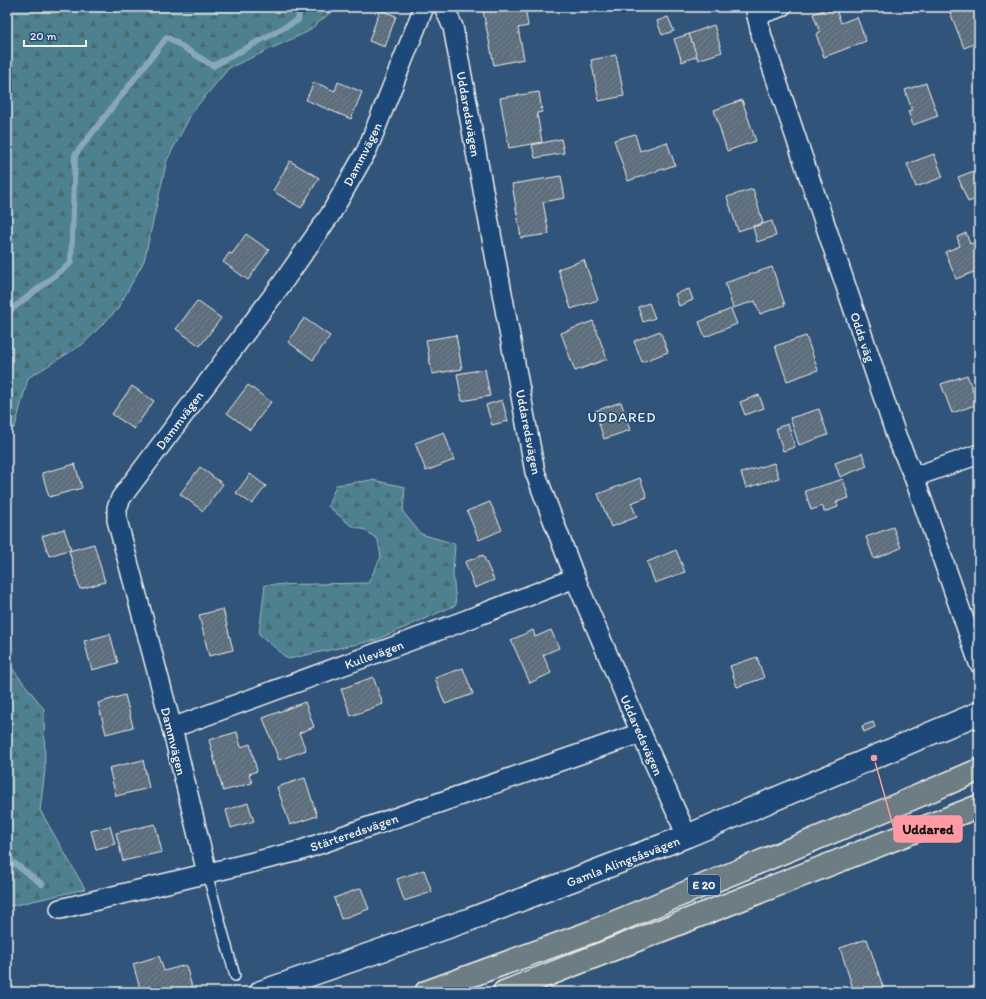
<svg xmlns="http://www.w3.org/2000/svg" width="986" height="999" font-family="Itim,sans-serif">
<defs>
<pattern id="forest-firs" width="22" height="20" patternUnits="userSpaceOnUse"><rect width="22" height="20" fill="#4d818f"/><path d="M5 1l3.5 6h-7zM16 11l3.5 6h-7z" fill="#4b676e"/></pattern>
<pattern id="building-hatch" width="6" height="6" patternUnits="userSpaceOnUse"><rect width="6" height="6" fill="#5b6d7c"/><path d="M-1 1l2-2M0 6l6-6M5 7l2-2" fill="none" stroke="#73828f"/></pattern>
</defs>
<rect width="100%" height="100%" fill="#31547b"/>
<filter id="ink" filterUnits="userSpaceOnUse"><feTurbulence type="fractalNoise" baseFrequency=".025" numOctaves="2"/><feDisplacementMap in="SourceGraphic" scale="8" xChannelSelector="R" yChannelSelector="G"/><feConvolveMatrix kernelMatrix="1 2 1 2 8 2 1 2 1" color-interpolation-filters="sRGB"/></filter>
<g filter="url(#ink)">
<!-- forest -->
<g fill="url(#forest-firs)" stroke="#a0b9bc">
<path d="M7,7H337L307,32L229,68L193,111L167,160L144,261L117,310L83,344L28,378L15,427L7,431Z"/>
<path d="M372,480L405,487L403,512L421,534L455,544L453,573L456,605L376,640L288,659L259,634L265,585L368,583L381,557L378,540L365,530L350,525L328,506L336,485Z"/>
<path d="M7,573L10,586L8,663L44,709L45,770L40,810L85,889L7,907Z"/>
</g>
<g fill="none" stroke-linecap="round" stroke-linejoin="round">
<!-- stream -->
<g stroke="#88a7bb" stroke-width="6">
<path d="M7,313L71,263L75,155L167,37L213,66L298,20L300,7"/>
<path d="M7,858L42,884"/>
</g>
</g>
<!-- building -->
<g fill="url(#building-hatch)" stroke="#f4f1e8">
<path d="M504,7H525L528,26L518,28L524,59L494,65L483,11Z"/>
<path d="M832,7H835L841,23L857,17L866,41L824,57L816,34L820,32L813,14Z"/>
<path d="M948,7H976L979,14V42L964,48Z"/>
<path d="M380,10L396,16L385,47L369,41Z"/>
<path d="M668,17L674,31L662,35L657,21Z"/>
<path d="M714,25L722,52L698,60L689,34Z"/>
<path d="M689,34L697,56L682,62L674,39Z"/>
<path d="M616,55L624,96L599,101L591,60Z"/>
<path d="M314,82L335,91L338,82L362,92L351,119L306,100Z"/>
<path d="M926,83L938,116L913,125L908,111L912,110L905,90Z"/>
<path d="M539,92L542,112L537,113L542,142L509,148L500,98Z"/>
<path d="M742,100L756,141L727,151L714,110Z"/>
<path d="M635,134L640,151L667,142L675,165L628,181L614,140Z"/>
<path d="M561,139L564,153L535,158L532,145Z"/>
<path d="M934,154L943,177L916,187L907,164Z"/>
<path d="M290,161L319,178L301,208L273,191Z"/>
<path d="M979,169V198L968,202L958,177Z"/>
<path d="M561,176L565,198L543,202L549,234L521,238L512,184Z"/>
<path d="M753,189L763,223L738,231L727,197Z"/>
<path d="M772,221L776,236L757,242L753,227Z"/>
<path d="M966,233L970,244L976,242L979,250V270L956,279L945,252L960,246L957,237Z"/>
<path d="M246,234L269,250L248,280L223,262L229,253L232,254Z"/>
<path d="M584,260L598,300L571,309L558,269Z"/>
<path d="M772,267L785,305L760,314L755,301L733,308L725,283Z"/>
<path d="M689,289L693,300L679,306L675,294Z"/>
<path d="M197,301L221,318L200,346L176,329Z"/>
<path d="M649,303L655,318L643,322L638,307Z"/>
<path d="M731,309L737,324L705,337L699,322Z"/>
<path d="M304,318L330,336L313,360L288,342Z"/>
<path d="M593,321L607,359L575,371L561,333Z"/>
<path d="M660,331L668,352L642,362L634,341Z"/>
<path d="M456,335L462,369L432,374L426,340Z"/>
<path d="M806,336L818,370L787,381L775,346Z"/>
<path d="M485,369L490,396L462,401L457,374Z"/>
<path d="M967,375L978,404L952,413L941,384Z"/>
<path d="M248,385L271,402L250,430L227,413Z"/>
<path d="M132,386L154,401L134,429L112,414Z"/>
<path d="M759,395L764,408L745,415L740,402Z"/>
<path d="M502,400L508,421L492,425L486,405Z"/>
<path d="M621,402L630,430L604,439L595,411Z"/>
<path d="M819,409L828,435L799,445L790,418Z"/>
<path d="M788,424L795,447L783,451L776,428Z"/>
<path d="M444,432L454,460L426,471L415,443Z"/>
<path d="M862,453L867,466L840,477L835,463Z"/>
<path d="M774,463L779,478L746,488L741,473Z"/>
<path d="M75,464L82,488L49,497L42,473Z"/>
<path d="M200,467L223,484L203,511L180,494Z"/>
<path d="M250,474L266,486L252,504L236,493Z"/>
<path d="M640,478L647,497L631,503L637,517L611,527L598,494Z"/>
<path d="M843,479L849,498L836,502L838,507L824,512L823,506L811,510L805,491Z"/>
<path d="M490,502L502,530L479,540L467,511Z"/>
<path d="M893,527L901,548L874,559L866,537Z"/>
<path d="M64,529L71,549L49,556L42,536Z"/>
<path d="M94,544L105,582L80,589L69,551Z"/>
<path d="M676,550L685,572L655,583L647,562Z"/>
<path d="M483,555L494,580L475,588L465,562Z"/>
<path d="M223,609L233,650L209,656L199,615Z"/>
<path d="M533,630L535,637L551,630L559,648L543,655L551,673L530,683L511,640Z"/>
<path d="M110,634L118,663L92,670L84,641Z"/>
<path d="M757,657L764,678L737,687L730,666Z"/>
<path d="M463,668L473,694L445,704L435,678Z"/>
<path d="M373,677L383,704L351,716L341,689Z"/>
<path d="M125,695L133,727L106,734L98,703Z"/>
<path d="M305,702L314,727L299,733L306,750L279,760L263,718Z"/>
<path d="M873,722L875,727L864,732L862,726Z"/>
<path d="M237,732L241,747L250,744L257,771L249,774L252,783L223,791L209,740Z"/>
<path d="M143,760L149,788L116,796L109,768Z"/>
<path d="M305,778L317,816L290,825L277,787Z"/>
<path d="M248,803L254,821L231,828L226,810Z"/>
<path d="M155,824L162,852L123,861L116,833Z"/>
<path d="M110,826L115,844L96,849L91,831Z"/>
<path d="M424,870L432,892L404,901L397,879Z"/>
<path d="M361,888L369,909L341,919L334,898Z"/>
<path d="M867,939L884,990L878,992H854L840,948Z"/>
<path d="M159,956L164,971L186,965L193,991L141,992L133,964Z"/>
</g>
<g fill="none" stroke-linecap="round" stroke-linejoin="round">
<defs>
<path id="service" d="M207,873L235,976"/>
<g id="minor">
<path d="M444,7L453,27L535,472L575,578L641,733L687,836"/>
<path d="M755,7L762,37L897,438L914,477L979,663"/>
<path d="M757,15L781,7"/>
<path d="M914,477L979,454"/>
<path d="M172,728L461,622L575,578"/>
<path d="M207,873L172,728L117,520V508L121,498L281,285L330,215L367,150L424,7"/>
<path d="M60,909L299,851L641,733"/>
</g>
<path id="tertiary" d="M261,992L471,919L687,836L979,713"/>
<g id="motorway">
<path d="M426,992L591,932L890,808L979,770"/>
<path d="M504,992L979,806"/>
</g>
</defs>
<!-- service casing -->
<use href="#service" stroke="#f4f1e8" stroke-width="12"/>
<!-- minor casing -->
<use href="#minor" stroke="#f4f1e8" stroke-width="22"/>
<!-- tertiary casing -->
<use href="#tertiary" stroke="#f4f1e8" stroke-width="25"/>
<!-- motorway casing -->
<use href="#motorway" stroke="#f4f1e8" stroke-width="25"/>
<!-- service -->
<use href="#service" stroke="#1f4a7a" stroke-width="9"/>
<!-- minor -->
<use href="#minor" stroke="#1f4a7a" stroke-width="19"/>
<!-- tertiary -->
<use href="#tertiary" stroke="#1f4a7a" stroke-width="22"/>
<!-- motorway -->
<use href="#motorway" stroke="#6c7e84" stroke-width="22"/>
</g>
</g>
<g text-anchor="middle" stroke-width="3" stroke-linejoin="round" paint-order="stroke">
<!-- shield labels -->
<rect fill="#1f4a7a" stroke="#b4bfc7" stroke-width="1" x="688" y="875" width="32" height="20" rx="3"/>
<g font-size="12" font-weight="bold" fill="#f4f1e8">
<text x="704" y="889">E 20</text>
</g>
<!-- street labels -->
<g font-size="13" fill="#f4f1e8" stroke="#1f4a7a">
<text transform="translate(469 114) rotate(80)" y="5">Uddaredsvägen</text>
<text transform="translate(362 154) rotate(-63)" y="5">Dammvägen</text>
<text transform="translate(863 337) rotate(71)" y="5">Odds väg</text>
<text transform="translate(179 420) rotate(-53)" y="5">Dammvägen</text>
<text transform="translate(529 432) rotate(79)" y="5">Uddaredsvägen</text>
<text transform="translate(374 654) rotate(-20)" y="5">Kullevägen</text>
<text transform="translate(642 735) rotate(66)" y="5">Uddaredsvägen</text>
<text transform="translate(174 741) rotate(76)" y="5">Dammvägen</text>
<text transform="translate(354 832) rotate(-19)" y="5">Stärteredsvägen</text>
<text transform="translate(623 861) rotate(-21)" y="5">Gamla Alingsåsvägen</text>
</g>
<!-- neighbourhood labels -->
<g font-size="14" letter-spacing="1" fill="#f4f1e8" stroke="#1f4a7a">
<text x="622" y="422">UDDARED</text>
</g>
</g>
<!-- callouts -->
<path fill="none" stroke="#ff9aa2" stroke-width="1.5" d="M874 758L894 829"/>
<circle fill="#ff9aa2" stroke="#1f4a7a" stroke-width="1.5" cx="874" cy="758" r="4"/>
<rect fill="#ff9aa2" stroke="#ff9aa2" stroke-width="1.5" x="894" y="816" width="68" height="26" rx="4"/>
<g font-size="14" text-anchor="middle" font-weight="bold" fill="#111">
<text x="928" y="834">Uddared</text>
</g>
<!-- margin -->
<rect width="986" height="999" fill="none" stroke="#1f4a7a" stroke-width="24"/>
<rect x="12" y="12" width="962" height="975" fill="none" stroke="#f4f1e8" stroke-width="1.5" filter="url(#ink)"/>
<!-- scale -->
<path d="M24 40v6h62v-6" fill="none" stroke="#f4f1e8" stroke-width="2"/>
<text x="30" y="40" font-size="12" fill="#f4f1e8" stroke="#1f4a7a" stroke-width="3" paint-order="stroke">20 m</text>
</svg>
